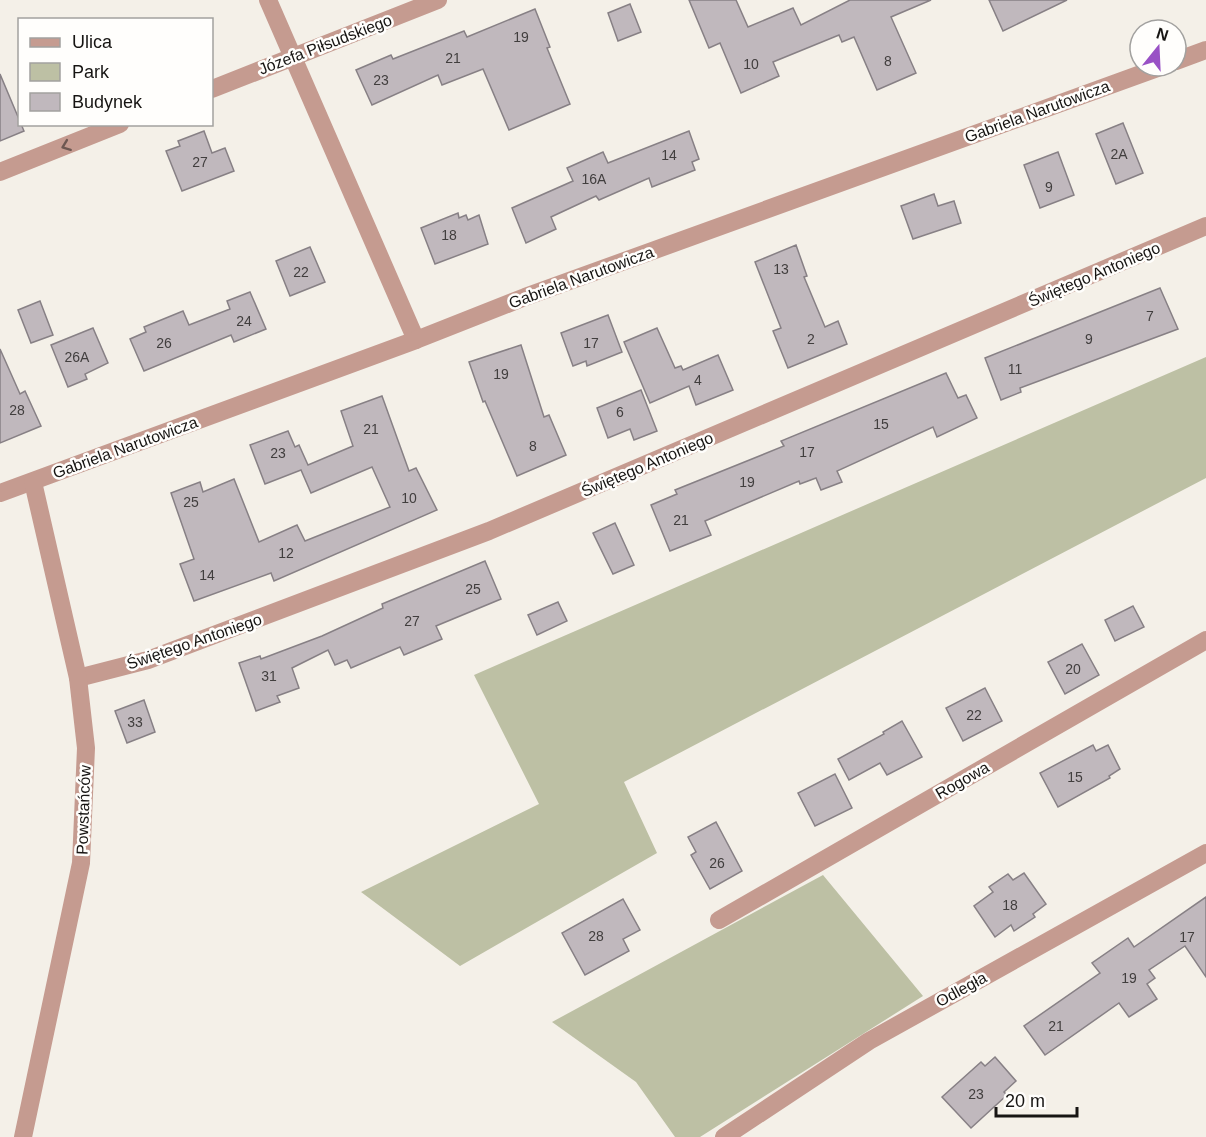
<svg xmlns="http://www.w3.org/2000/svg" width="1206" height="1137" font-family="Arial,sans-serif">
<rect width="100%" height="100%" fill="#f4f0e8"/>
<!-- green -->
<g fill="#bdc0a4">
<path d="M1206,357V478L624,782L657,853L460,966L361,892L539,804L474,675Z"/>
<path d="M823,875L923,996L700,1137H675L636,1082L552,1022Z"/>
</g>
<!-- building -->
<g fill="#c0b8bd" stroke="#878085" stroke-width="1.5">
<path d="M689,0H736L748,27L793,8L801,25L850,0H931L891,17L916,73L877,90L854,37L842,42L839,35L773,62L779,76L741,93L720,43L709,48Z"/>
<path d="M989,0H1067L1003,31Z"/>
<path d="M630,4L641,32L618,41L608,13Z"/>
<path d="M535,9L550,47L547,48L570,104L509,130L483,69L442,85L438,75L372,105L356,70L391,55L393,59L464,31L467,37Z"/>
<path d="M0,74L24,131L0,141Z"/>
<path d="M1123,123L1143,173L1116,184L1096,134Z"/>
<path d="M204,131L212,153L225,148L234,171L182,191L166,151L180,146L178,141Z"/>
<path d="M689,131L699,159L692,162L695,170L652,187L649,178L599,200L596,196L551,217L556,229L526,243L512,208L573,181L567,168L603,152L608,163Z"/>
<path d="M1058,152L1074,195L1040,208L1024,165Z"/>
<path d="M934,194L938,206L954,201L961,223L913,239L901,206Z"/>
<path d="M458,213L459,218L466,215L468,220L479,215L488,244L435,264L421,228Z"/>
<path d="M796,245L807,276L804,277L825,327L838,321L847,344L788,368L773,331L781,328L755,262Z"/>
<path d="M310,247L325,282L290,296L276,261Z"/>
<path d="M1160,288L1178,329L1020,388L1021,392L1001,400L985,358Z"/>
<path d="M250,292L266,329L234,342L231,335L144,371L130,339L146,332L144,327L183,311L189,325L230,309L227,301Z"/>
<path d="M40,301L53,335L31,343L18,310Z"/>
<path d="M608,315L622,352L587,366L586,361L573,366L561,333Z"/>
<path d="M93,328L108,363L85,374L87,379L68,387L51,345Z"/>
<path d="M657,328L675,368L681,366L683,370L718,355L733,390L696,405L689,386L650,403L624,342Z"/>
<path d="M521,345L544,417L549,415L566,455L517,476L485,401L483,402L469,362Z"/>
<path d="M0,349L20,394L25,391L41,426L0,443Z"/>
<path d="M946,373L958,398L966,395L977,418L937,437L933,427L837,471L842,482L821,490L816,478L800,484L799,481L705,521L711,535L670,551L651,505L677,494L675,490L784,446L781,441Z"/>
<path d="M641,390L657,431L634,440L630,429L608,438L597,408Z"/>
<path d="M382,396L409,471L416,468L437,510L274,581L271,573L194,601L180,564L194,559L171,493L200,482L203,492L234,479L259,542L297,525L305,541L390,507L372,467L311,493L301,470L265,484L250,445L288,431L295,447L299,445L308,465L353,446L341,411Z"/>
<path d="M615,523L634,565L613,574L593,533Z"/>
<path d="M485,561L501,599L436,626L442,639L404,655L400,647L351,668L347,660L335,665L328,650L292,668L299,688L277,696L280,702L256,711L239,663L260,656L261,659L322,636L383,608L382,604Z"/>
<path d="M558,602L567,621L537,635L528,615Z"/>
<path d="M1133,606L1144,627L1115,641L1105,620Z"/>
<path d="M1082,644L1099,675L1065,694L1048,662Z"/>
<path d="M985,688L1002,721L963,741L946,708Z"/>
<path d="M144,700L155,732L127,743L115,711Z"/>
<path d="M902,721L922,757L887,775L880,763L849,780L838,759L884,734L883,732Z"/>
<path d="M1093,745L1096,751L1108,745L1120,769L1109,776L1110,778L1058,807L1040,773Z"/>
<path d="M835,774L852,808L815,826L798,793Z"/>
<path d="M716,822L742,871L710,889L691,855L696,852L688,837Z"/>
<path d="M1024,873L1046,904L1033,914L1035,917L1014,931L1011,925L995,937L974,906L993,892L989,887L1008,874L1013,880Z"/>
<path d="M1206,897V977L1185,946L1149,970L1155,978L1147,984L1157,999L1129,1017L1119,1003L1045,1055L1024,1026L1100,973L1092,963L1128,938L1134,947Z"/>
<path d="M623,899L640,930L623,939L629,951L585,975L562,933Z"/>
<path d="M995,1057L1016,1081L1004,1092L1007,1095L971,1128L942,1097L981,1062L985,1066Z"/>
</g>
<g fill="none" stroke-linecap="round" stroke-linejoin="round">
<!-- street -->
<g stroke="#c59b90" stroke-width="18">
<path d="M268,0L416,340"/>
<path d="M1176,61L1206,50"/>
<path d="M212,89L438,0"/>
<path d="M0,172L120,124"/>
<path d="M0,493L416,340L525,297L1163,66"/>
<path d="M78,678L148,660L489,531L1206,226"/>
<path d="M719,920L1206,640"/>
<path d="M23,1137L81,863L86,748L78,678L33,482"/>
<path d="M724,1137L869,1041L1206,853"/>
</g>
</g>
<!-- one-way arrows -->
<defs><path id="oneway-chevron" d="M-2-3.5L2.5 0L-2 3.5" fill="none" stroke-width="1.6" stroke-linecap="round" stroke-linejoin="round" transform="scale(1.5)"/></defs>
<use stroke="#6e5852" href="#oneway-chevron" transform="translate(66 146) rotate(159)"/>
<g text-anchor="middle" stroke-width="5" stroke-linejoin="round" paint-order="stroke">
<!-- number labels -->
<g font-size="14" fill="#413e3e">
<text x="521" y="42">19</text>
<text x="453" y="63">21</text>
<text x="888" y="66">8</text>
<text x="751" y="69">10</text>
<text x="381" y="85">23</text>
<text x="1119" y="159">2A</text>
<text x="669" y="160">14</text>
<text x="200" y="167">27</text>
<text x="594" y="184">16A</text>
<text x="1049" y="192">9</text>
<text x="449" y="240">18</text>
<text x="781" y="274">13</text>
<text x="301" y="277">22</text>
<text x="1150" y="321">7</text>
<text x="244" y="326">24</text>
<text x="811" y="344">2</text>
<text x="1089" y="344">9</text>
<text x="164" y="348">26</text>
<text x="591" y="348">17</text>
<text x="77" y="362">26A</text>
<text x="1015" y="374">11</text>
<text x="501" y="379">19</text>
<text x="698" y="385">4</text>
<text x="17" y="415">28</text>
<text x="620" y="417">6</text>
<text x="881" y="429">15</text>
<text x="371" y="434">21</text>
<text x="533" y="451">8</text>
<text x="807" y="457">17</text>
<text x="278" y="458">23</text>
<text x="747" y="487">19</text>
<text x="409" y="503">10</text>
<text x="191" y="507">25</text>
<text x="681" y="525">21</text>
<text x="286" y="558">12</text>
<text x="207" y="580">14</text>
<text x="473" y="594">25</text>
<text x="412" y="626">27</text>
<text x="1073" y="674">20</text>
<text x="269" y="681">31</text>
<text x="974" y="720">22</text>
<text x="135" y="727">33</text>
<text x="1075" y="782">15</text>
<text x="717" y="868">26</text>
<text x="1010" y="910">18</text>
<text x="596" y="941">28</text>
<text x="1187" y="942">17</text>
<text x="1129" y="983">19</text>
<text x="1056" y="1031">21</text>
<text x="976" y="1099">23</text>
</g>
<!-- street labels -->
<g font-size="16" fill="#171513" stroke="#fffefc">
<text transform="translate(325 44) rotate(-21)" y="6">Józefa Piłsudskiego</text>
<text transform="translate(1037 111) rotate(-20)" y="6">Gabriela Narutowicza</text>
<text transform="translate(1094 274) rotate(-23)" y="6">Świętego Antoniego</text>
<text transform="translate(581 277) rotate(-20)" y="6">Gabriela Narutowicza</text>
<text transform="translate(125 447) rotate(-20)" y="6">Gabriela Narutowicza</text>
<text transform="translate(647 464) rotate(-23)" y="6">Świętego Antoniego</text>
<text transform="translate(194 641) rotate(-19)" y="6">Świętego Antoniego</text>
<text transform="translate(962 780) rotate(-30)" y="6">Rogowa</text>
<text transform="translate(83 810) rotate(-88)" y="6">Powstańców</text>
<text transform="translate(961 989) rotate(-29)" y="6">Odległa</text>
</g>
</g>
<!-- legend -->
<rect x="18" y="18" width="195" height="108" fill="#fffefc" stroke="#a2a19f" stroke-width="1.5"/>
<rect x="30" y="38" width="30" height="9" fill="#c59b90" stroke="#a2a19f" stroke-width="1.5"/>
<text x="72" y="48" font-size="18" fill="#171513">Ulica</text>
<rect x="30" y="63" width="30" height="18" fill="#bdc0a4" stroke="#a2a19f" stroke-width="1.5"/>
<text x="72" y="78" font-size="18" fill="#171513">Park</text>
<rect x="30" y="93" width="30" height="18" fill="#c0b8bd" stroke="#a2a19f" stroke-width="1.5"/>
<text x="72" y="108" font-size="18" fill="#171513">Budynek</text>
<!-- north arrow -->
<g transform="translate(1158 48) rotate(18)"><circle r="28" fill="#fffefc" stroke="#a2a19f" stroke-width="1.5"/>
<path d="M0-4.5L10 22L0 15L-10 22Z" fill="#9951c5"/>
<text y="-9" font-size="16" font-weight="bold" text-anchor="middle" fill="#171513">N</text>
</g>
<!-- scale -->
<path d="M996 1107v9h81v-9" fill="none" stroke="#171513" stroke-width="3"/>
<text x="1005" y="1107" font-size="18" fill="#171513" stroke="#fffefc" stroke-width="4.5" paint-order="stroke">20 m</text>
</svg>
